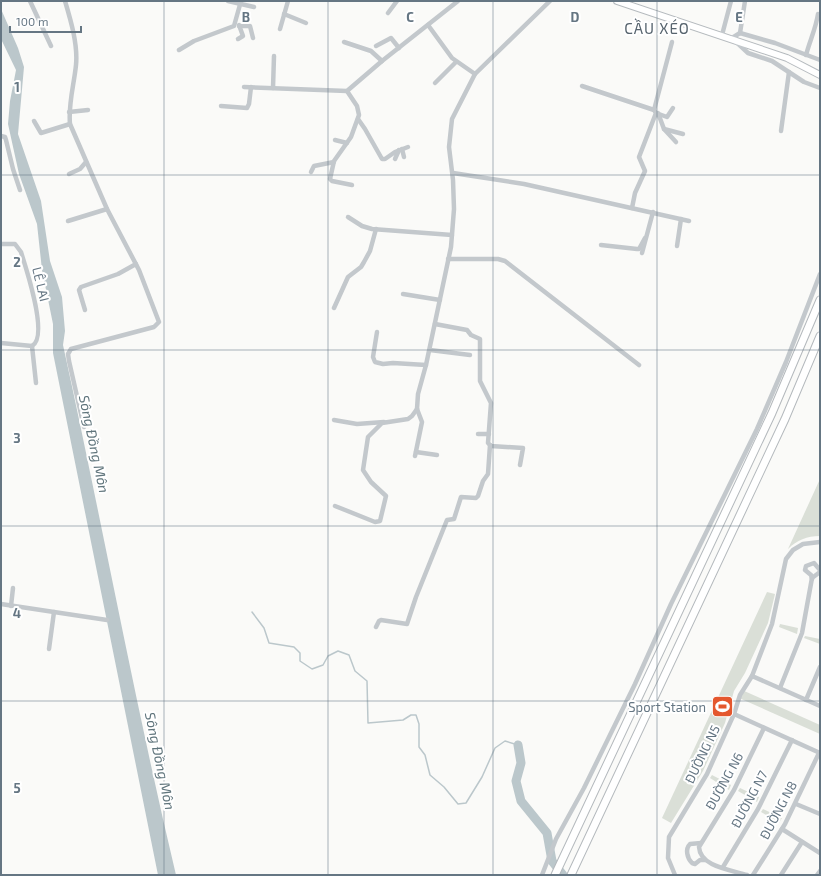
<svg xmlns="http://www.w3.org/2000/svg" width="821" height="876" font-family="'Exo 2',sans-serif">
<rect width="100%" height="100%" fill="#fafaf8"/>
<!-- green -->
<g fill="#dadfd7">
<path d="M820,479V536C807,536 797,540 788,549Z"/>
<path d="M767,592L775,594L768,623L745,673L734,691L725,723L703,771L671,823L662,818Z"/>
<path d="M780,624L798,628L797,634L779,627Z"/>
<path d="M805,636L820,639V644L804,638Z"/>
<path d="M742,690L820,725V734L739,698Z"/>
<path d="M712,775L731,785L729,790L710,778Z"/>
<path d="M740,788L759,797L757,802L738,791Z"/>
<path d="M763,809L782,818L779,823L761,812Z"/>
</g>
<!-- water -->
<path fill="#bbc7cb" d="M1,9L18,48L24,67L18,134L41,201L50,261L62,297L65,331L63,345C102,522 134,699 176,875H158L53,353V324L42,270L37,224L19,174L8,124L10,101L16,70L1,39Z"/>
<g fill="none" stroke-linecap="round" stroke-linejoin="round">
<!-- stream -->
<path stroke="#bbc7cb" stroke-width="1.5" d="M252,612L264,628L269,643L294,647L300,653V661L312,669L323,665L328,656L338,651L349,655L355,671L367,681L368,723L403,720L411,715H416L419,724V747L425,755L430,775L444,787L458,804L466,803L482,777L495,748L505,741L518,745"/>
<!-- river -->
<path stroke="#bbc7cb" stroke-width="9" d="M518,745L521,763L516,781L521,801L547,833L552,861L563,875"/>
<defs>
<path id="major" d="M617,1L787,58L820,75"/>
<g id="highway">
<path d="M555,875L772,413L820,300"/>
<path d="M571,875L785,419L820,336"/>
</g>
</defs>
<!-- major casing -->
<use href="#major" stroke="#b5babe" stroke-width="8"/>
<!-- highway casing -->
<use href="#highway" stroke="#b4b9bd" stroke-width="9"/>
<!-- minor -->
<g stroke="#c3c8cc" stroke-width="4.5">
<path d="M30,1L51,46"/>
<path d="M65,1C71,21 78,45 76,65C74,85 68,104 70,124L107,209L139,270L159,322L154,327L71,349L68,354L69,361L84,427"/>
<path d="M228,1L254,7"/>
<path d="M388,13L397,1"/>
<path d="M284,14L306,23"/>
<path d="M428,25L452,58L475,74"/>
<path d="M239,26H250L253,38"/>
<path d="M280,29L288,1"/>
<path d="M740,33L745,1"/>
<path d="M722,35L731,1"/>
<path d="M238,39L243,36L239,25"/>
<path d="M344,42L371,51L382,61"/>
<path d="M376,46L391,38L399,48"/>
<path d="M179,50L194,41L234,26L241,1"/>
<path d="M806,55C810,40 816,28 818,14"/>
<path d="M820,60L775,43L740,33L732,38L748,53L772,61L804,82L820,88"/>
<path d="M435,83L456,62"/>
<path d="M582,86L654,110"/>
<path d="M244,87L347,91L382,61L458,1"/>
<path d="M273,88L274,56"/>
<path d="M347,91L357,106L359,115L351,137L334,161L330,179L332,181L352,185"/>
<path d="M221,106L247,108L249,104L251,87"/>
<path d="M69,112L88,110"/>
<path d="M656,113L667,117L673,108"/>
<path d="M658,113L664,129L676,142"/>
<path d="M358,119L365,129L382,159H385L395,152L408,147"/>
<path d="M34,121L41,133L70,124"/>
<path d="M664,129L683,134"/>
<path d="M781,131L789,72"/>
<path d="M1,136L5,137L6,140L13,169L20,190"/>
<path d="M335,140L347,143"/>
<path d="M402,149L404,157"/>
<path d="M395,159L399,150"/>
<path d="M311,172L314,166L334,162"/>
<path d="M453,173L524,184L689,221"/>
<path d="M69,174L80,169L86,162"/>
<path d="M632,208L635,193L645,171L639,157L656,113L654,110L672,42"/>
<path d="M348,217L362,226L372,229L452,235"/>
<path d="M68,221L107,209"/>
<path d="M1,244H15L21,252C26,268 49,337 32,346L1,343"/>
<path d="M601,245L637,249H639L645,238"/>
<path d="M677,246L681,219"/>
<path d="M642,253L653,212"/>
<path d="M448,259H498L505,261L639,365"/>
<path d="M403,294L440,300"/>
<path d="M334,308L348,277L361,267L364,262L370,251L376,229"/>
<path d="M85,310L79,290L81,287L118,274L136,264"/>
<path d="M435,324L467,330L471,335L480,339V381L491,403L488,443L491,446L523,448L520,465"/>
<path d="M377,332L373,357L375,362L383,364L393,363L426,365"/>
<path d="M32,346L36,383"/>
<path d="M430,350L470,355"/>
<path d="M334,420L357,424L384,422"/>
<path d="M478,434H489"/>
<path d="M416,452L437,455"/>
<path d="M415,456L422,422L417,409L418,394L426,365L451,247L454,209L453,180L449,147L452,119L475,74L550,1"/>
<path d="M335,506L375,522L380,521L386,496L371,482L363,470L368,437L382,423L408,419L412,416L417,409"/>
<path d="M812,579L811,575L805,570L806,566L814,563L820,570"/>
<path d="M1,604L107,620"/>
<path d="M11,606L13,588"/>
<path d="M376,627L379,621L381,620L407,624L416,597L447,520L454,519L461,497L476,498L478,496L483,481L488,474L490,445"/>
<path d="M49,649L54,612"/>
<path d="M752,676L820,706"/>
<path d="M780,688L802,633L812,578L820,572"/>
<path d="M806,700L820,667"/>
<path d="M734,714L820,753"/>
<path d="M796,804L820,814"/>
<path d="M782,829L820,853"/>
<path d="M701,843L690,844C685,849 687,858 692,863L695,864L700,860H705"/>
<path d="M723,867L758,809L792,740"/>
<path d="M542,875L556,839L584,788L635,684L671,604L757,429L786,362L820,274"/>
<path d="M675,875L668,858L669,837L707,774L734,714L740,695L752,676L772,624L786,559L793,550L803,544L820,542"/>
<path d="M747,875C732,870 700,867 699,847L734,790L764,728"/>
<path d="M753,875L785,824L819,753"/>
<path d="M781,875L802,842"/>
<path d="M817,875L820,871"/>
</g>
<!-- major -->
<use href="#major" stroke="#fff" stroke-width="6"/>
<!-- highway -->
<use href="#highway" stroke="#fff" stroke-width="7"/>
</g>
<!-- grid -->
<path fill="none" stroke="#657683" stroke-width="1" stroke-opacity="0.55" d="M164,1V875M328,1V875M493,1V875M657,1V875M1,175H820M1,350H820M1,526H820M1,701H820"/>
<!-- icons -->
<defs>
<symbol id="stadium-square" viewBox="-11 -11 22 22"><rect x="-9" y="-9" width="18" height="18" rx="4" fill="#e4572e" stroke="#fff"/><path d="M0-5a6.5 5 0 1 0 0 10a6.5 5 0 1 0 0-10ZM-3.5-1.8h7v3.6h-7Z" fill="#fff"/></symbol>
</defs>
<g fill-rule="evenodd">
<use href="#stadium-square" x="710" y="694" width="25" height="25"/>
</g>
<g text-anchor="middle" stroke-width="4" stroke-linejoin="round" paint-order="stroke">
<!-- street labels -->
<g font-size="13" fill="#657683" stroke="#fff">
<text transform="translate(41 284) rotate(76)" y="5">LÊ LAI</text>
<text transform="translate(702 754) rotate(-64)" y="5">ĐƯỜNG N5</text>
<text transform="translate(724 781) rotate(-61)" y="5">ĐƯỜNG N6</text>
<text transform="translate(749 799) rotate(-62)" y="5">ĐƯỜNG N7</text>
<text transform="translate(778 810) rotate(-62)" y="5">ĐƯỜNG N8</text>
</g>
<!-- poi labels -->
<g font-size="13" fill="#657683" stroke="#fff" text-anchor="end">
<text x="706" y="712">Sport Station</text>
</g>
<!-- water labels -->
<g font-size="14" font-style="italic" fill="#60757c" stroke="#fff">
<text transform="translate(94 444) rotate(78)" y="5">Sông Đồng Môn</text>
<text transform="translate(160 761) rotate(78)" y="5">Sông Đồng Môn</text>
</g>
<!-- quarter labels -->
<g font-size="15" letter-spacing="1" fill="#57646e" stroke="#fff">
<text x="657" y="34">CẦU XÉO</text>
</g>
</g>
<g font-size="13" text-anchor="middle" font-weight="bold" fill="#657683" stroke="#fff" stroke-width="4" stroke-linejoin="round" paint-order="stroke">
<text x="246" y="22">B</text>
<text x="410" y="22">C</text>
<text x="575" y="22">D</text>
<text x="739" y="22">E</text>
<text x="17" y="92">1</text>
<text x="17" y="267">2</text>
<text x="17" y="443">3</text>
<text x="17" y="618">4</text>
<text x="17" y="793">5</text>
</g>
<!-- border -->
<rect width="821" height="876" fill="none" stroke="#657683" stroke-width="4"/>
<!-- scale -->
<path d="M10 26v6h71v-6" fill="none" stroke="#657683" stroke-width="2"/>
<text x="16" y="26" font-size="12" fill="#657683" stroke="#ffffff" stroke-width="3" paint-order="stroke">100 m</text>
</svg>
